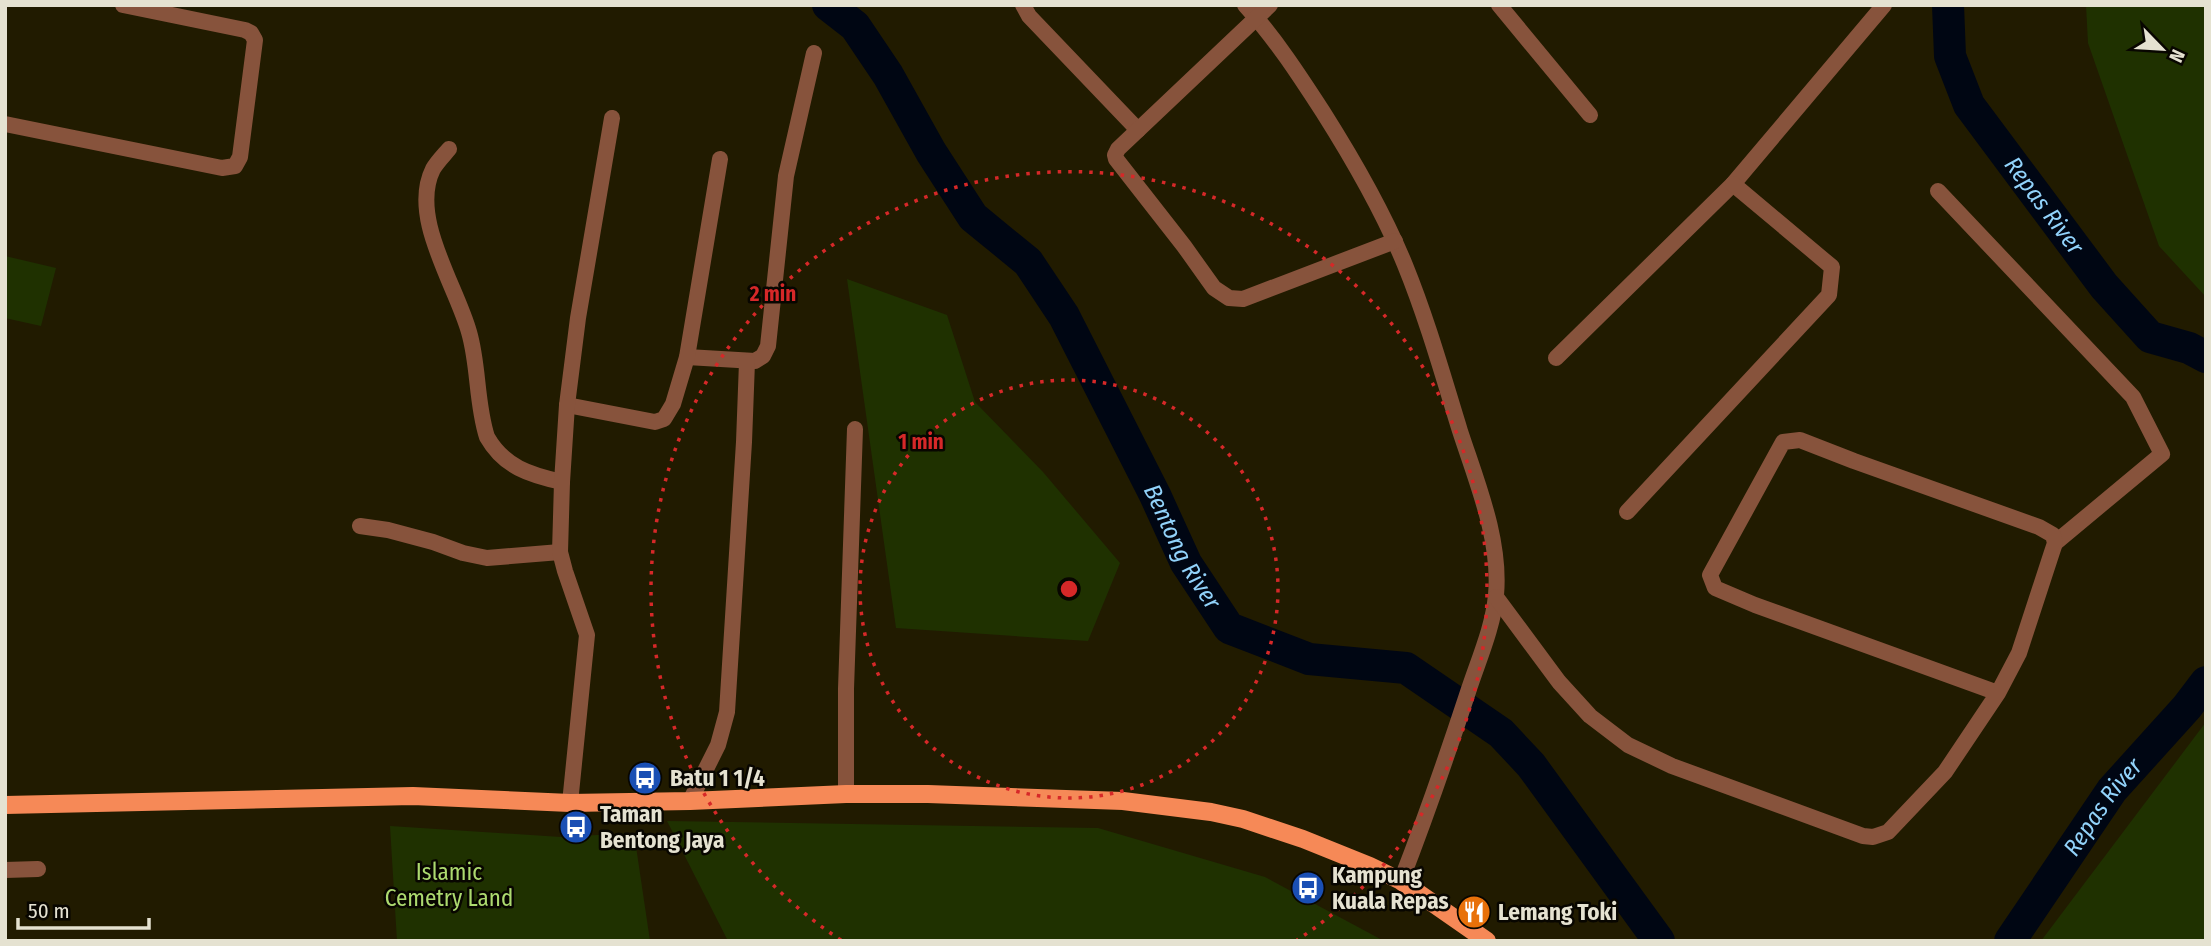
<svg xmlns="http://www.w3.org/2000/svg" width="2211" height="946" font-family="'Fira Sans Condensed',sans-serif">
<rect width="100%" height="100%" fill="#211b00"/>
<!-- green -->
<g fill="#1f3100">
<path d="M2086,5H2206V297L2159,246L2088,43Z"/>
<path d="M5,256L56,268L41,326L5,318Z"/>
<path d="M847,279L947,315L975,402L1043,472L1120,563L1088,641L896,628Z"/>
<path d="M2206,722V941H2041Z"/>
<path d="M667,821L1098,828L1265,877L1384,941H728Z"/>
<path d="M390,826L561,837L634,833L650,941H397Z"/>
</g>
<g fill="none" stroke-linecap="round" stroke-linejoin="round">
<!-- river -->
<g stroke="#000613" stroke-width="32">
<path id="s1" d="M828,5L855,26L888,75L931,152L973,217L1028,262L1064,316L1155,495L1186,563L1229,628L1309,659L1406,668L1501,733L1531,765L1659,941"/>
<path id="s2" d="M1948,5L1950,56L1969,105L2104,286L2150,337L2189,348L2206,357"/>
<path id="s3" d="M2010,941L2112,790L2187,707L2206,682"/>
</g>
<!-- street -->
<g stroke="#87533c" stroke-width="16">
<path d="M1023,5L1029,16L1138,130"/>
<path d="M1245,5C1275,38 1299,75 1323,112C1354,161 1383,211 1405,265C1427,319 1443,376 1460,431C1477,483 1501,540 1496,595C1493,628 1478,661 1468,692C1447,756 1425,819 1401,881"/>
<path d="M1270,5L1118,149L1115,155L1116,159L1184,246L1214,288L1229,298L1243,299L1395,241"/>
<path d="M1499,5L1590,115"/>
<path d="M5,124L222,168L235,166L240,157L255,40L251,33L245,30L123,5"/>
<path d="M449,149C444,155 437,162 433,169C409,217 456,285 469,332C479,366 476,403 487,437C504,467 530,475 562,482"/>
<path d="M1938,191L2133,397L2162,454L2055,543"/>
<path d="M687,357L755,361L763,356L768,346L786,176L814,53"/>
<path d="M1556,358L1733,184L1884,5"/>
<path d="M567,405L655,422L664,419L673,404L687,357L720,159"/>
<path d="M1627,512L1829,295L1832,267L1733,184"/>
<path d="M360,526L388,530L433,542L463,553L487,558L560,552"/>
<path d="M1496,597L1559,682L1590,716L1628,745L1672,766L1863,836L1873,837L1888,832L1945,772L1998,693L2019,653L2052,552L2055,543L2053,535L2039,527L1854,461L1800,440L1783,442L1710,575L1715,588L1755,605L1998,693"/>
<path d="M846,794V689L855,429"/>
<path d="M690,801L718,745L727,712L744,442L747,362"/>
<path d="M570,803L587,635L565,571L560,552L562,482L567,405L578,318L612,118"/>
<path d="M5,870L38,869"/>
</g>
<!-- primary -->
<path stroke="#f68957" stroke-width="18" d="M5,805L413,796L570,803L690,801L846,794H928L1123,801L1211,812L1243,819L1303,839L1370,866L1401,881L1487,941"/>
</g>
<!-- distance rings -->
<g fill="none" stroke="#d62828" stroke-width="3.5" stroke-dasharray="3.5 7">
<circle cx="1069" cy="589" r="209"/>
<path d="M841 940A418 418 0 1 1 1297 940"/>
</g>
<!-- icons -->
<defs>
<symbol id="bus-disc" viewBox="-11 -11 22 22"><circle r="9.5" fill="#1a4fb4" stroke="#080600"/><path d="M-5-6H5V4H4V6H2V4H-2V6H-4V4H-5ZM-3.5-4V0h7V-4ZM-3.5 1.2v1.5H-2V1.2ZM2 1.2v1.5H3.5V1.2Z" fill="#fff"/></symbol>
<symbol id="restaurant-disc" viewBox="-11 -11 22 22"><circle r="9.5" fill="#e8710a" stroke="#080600"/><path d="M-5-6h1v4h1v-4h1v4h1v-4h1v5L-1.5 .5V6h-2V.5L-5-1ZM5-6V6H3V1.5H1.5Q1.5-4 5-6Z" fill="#fff"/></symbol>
</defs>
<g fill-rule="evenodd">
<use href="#bus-disc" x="626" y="759" width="38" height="38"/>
<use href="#bus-disc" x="557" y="808" width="38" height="38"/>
<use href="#bus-disc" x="1289" y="869" width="38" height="38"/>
<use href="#restaurant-disc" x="1455" y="893" width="38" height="38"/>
</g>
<g text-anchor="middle" stroke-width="5" stroke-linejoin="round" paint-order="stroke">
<!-- poi labels -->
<g font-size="23" font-weight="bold" fill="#e5e2d1" stroke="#080600" text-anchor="start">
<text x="670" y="786">Batu 1 1/4</text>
<text x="600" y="822">Taman<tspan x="600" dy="26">Bentong Jaya</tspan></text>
<text x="1332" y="883">Kampung<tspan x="1332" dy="26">Kuala Repas</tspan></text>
<text x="1498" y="920">Lemang Toki</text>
</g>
<!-- park labels -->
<g font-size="23" fill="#adda6f" stroke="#080600">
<text x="449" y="880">Islamic<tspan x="449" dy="26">Cemetry Land</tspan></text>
</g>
<!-- water labels -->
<g font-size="24" font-style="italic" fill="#91d2fa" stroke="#080600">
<text dy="8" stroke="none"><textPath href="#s2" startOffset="229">Repas River</textPath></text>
<text dy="8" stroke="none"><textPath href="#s1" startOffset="654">Bentong River</textPath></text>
<text dy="8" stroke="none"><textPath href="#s3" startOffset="163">Repas River</textPath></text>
</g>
</g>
<circle cx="1069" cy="589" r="10" fill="#d62828" stroke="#080600" stroke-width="3.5"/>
<g font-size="21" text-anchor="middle" font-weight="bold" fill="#d62828" stroke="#080600" stroke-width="5" stroke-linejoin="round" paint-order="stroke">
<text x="773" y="301">2 min</text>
<text x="921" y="449">1 min</text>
</g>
<!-- border -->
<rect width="2211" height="946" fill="none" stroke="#e5e2d1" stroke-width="14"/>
<!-- north arrow -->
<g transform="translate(2162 49) rotate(115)" stroke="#080600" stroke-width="5" paint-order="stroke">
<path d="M0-5L12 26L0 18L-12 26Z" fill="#e5e2d1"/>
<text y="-10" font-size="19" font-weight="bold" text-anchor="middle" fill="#e5e2d1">N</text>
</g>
<!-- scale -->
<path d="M18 918v10h131v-10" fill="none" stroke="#e5e2d1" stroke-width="3.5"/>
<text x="28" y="918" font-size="21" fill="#e5e2d1" stroke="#080600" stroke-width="5" paint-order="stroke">50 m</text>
</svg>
